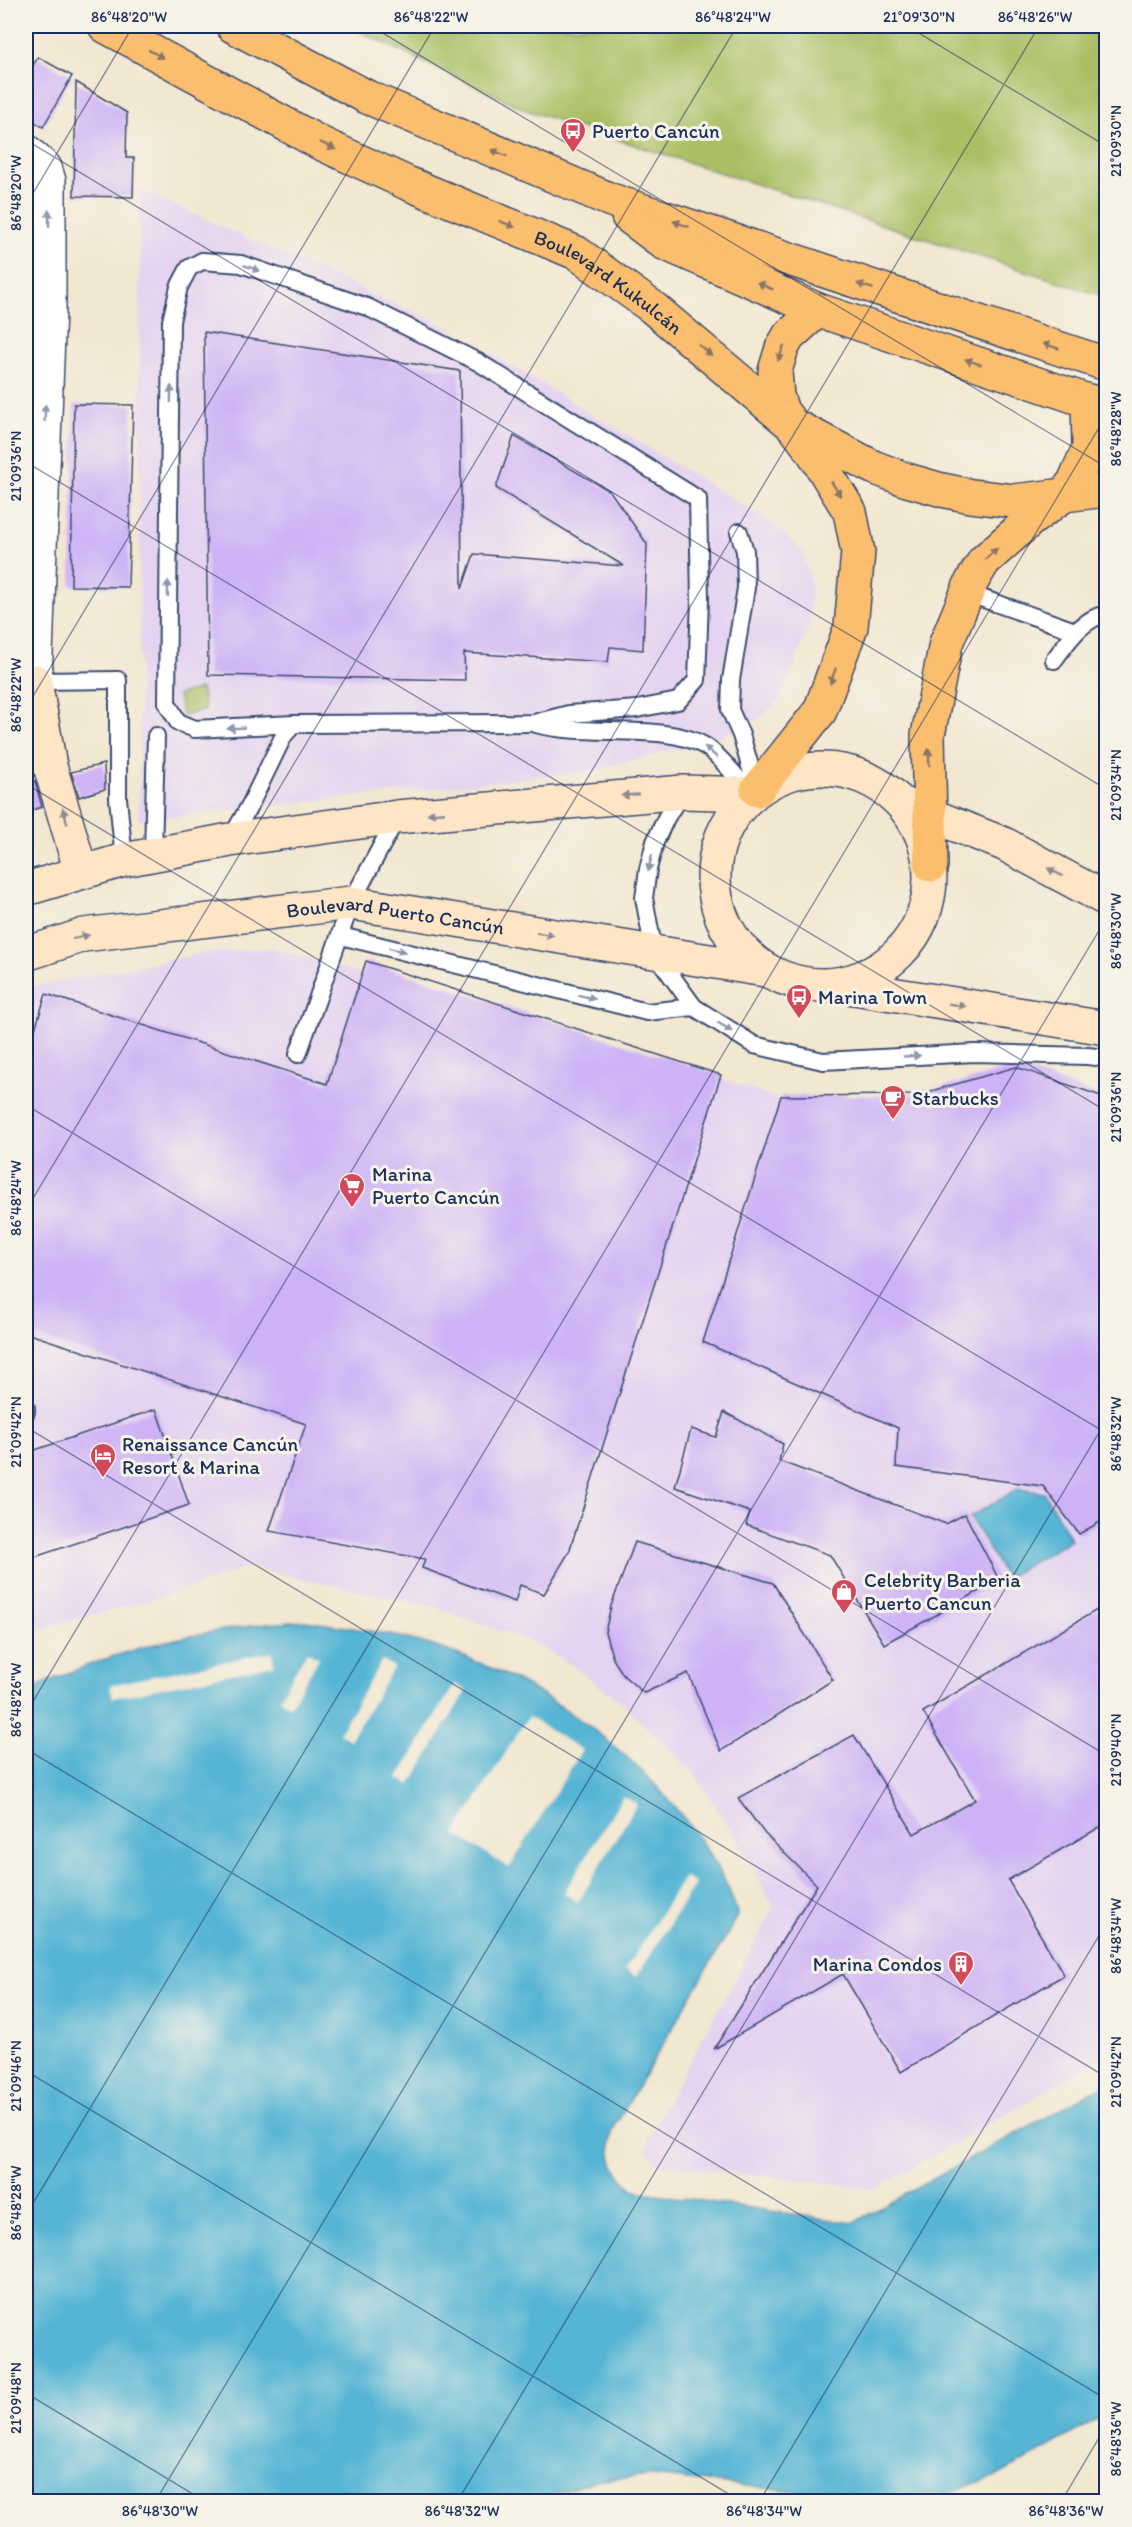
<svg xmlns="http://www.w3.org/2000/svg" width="1132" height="2527" font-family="Itim,sans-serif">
<rect width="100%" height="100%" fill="#f7f3e8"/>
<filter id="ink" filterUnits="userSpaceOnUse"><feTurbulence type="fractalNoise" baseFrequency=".0167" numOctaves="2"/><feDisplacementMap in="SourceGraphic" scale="12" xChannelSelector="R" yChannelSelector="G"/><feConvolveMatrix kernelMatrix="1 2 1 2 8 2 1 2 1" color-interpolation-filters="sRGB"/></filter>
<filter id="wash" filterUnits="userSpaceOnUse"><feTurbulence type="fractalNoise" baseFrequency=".008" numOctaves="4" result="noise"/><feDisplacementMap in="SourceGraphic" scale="24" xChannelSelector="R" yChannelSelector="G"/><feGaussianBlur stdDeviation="1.35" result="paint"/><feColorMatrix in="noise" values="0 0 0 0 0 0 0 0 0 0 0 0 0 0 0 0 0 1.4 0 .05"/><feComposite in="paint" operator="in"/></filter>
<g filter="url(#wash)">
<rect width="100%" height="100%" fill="#f2e7d0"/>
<!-- built -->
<g fill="#e4d3f1">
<path d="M140,190L449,328L774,524L802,551L811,581L810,624L782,696L761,718L716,739L591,771L139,820Z"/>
<path d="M273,948L722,1079L783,1101L894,1095L980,1079L997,1072L1106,1106V2056L876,2189L657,2164L647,2151L650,2133L774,1908L740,1844L692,1771L620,1701L573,1666L532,1642L435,1607L248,1567L179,1592L33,1631L26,1635V988L205,953Z"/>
</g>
<!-- green -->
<g fill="#aabf63" stroke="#627760" stroke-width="1.5">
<path d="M348,26H1106V297L526,110Z"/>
<path d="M201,689L205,710L182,716L178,695Z"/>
</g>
<!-- water -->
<g fill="#56b5d4" stroke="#387299" stroke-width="1.5">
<path d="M1018,1489L1044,1493L1071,1540L1006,1578L970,1517Z"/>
<path d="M304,1621C347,1627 391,1633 433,1646C538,1679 637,1749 700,1840C716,1864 731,1888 738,1916L612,2131C607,2158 614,2174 635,2191L853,2223L1106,2084V2414L999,2475L947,2493L886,2498L831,2495L651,2476L599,2480L529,2502H26V1692C114,1648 205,1627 304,1621Z"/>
</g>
<!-- pier -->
<g fill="#f2e7d0">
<path d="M307,1651L319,1658L290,1706L279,1699Z"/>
<path d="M272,1652L274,1665L113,1698L110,1685Z"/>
<path d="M382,1660L394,1667L350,1740L339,1733Z"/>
<path d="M455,1684L466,1691L410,1785L398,1778Z"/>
<path d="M528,1717L582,1750L509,1868L455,1834Z"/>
<path d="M623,1796L637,1804L578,1902L564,1893Z"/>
<path d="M684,1877L695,1884L636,1977L625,1970Z"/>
</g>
<g id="blocks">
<!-- building -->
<g fill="#cdb2f6">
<path d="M38,57L72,76L43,127L26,117V78Z"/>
<path d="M76,82L127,113L126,158H134L133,197L74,196Z"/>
<path d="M204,332L460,371L462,589L474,554L624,566L496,488L514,436L610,491L647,544L643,650L610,647L608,662L464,653L465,680L208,675Z"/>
<path d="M74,404L133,405L128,587L71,586Z"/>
<path d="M104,764L105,789L79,797L71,772Z"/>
<path d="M35,781L42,807L26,812V783Z"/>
<path d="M366,961L721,1075L569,1552L544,1594L520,1585L515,1602L422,1568L425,1559L269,1531L306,1424L26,1333V1058L46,994L327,1084Z"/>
<path d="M1016,1067L1107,1098V1518L1079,1534L1043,1486L896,1467L898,1428L703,1342L781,1096L917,1095Z"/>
<path d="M156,1409L189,1505L26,1560V1453Z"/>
<path d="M724,1412L783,1444L779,1461L946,1524L965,1514L999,1580L884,1644L830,1555L746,1525L750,1512L675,1487L691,1429L716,1437Z"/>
<path d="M635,1542L773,1583L833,1680L721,1751L688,1673L644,1693L624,1676L613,1659L605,1632L611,1606Z"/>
<path d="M1107,1604V1823L1008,1880L1064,1975L901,2072L843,1974L714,2049L817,1885L765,1834L738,1798L854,1735L914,1834L975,1800L923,1712Z"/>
</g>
</g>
</g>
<g filter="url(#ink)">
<use href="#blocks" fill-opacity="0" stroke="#3b4b6f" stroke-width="1.5"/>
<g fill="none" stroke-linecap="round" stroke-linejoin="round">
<defs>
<g id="lane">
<path d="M739,532L745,551L746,588L731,680L730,710L741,735L757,790"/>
<path d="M967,593L1075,631"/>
<path d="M1054,660C1068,641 1082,619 1106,614"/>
<path d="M35,681L118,680V798L124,860"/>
<path d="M536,724C585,738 665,722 705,746C721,756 738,780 751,793"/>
<path d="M682,792L666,818L655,842L648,869L644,898L654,952L694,1007L754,1045L823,1061L975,1053L1087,1056L1106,1058"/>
<path d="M230,840L250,805L284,735L294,724L534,723L569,714L637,709L678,701L697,680L700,600L698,499L478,362L367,307L241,264L202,261L189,268L179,287L171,321L167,703L178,722L195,729L294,724"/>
<path d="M153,854L156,736"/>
<path d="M341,936L647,1012L694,1007"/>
<path d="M298,1054L351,903L397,817"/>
<path d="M26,1407V1412"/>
</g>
<path id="street" d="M26,151L45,168L49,181V308L35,681L26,684"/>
<g id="secondary">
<path d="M35,681L50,766L81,872"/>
<circle cx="822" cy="877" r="108"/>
<path d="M905,805L1004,844L1106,899"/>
<path d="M26,889L124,860L230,840L397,817L683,792L752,794"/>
<path id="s1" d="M26,954L84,935L351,903L765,970"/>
<path d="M841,986L1106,1028"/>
</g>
<g id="primary">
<path id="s2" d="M105,26L320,143L407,183L577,253L652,307L791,424L873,467L907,480L942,490L971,496L1014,501L1106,490"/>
<path d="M233,26L367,97L611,200L1106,364"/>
<path d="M628,216L664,243L818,310L1088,401L1106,404"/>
<path d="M757,790L820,711L851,627L858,552L850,512L813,452L782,411L777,396L775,371L782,348L789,336L818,310"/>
<path d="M931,865L928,735L946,643L972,581L984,561L1030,520L1064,495L1074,482L1089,448L1088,401"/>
</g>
</defs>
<!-- lane casing -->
<use href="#lane" stroke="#3b4b6f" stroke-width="20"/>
<!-- street casing -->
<use href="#street" stroke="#3b4b6f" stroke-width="36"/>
<!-- secondary casing -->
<use href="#secondary" stroke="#3b4b6f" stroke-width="36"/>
<!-- primary casing -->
<use href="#primary" stroke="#3b4b6f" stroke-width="36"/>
<!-- lane -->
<use href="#lane" stroke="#fff" stroke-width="16"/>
<!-- street -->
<use href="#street" stroke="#fff" stroke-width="33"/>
<!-- secondary -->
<use href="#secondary" stroke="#fde5c5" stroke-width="33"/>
<!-- primary -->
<use href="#primary" stroke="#fbbe6e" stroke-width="33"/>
</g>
<!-- one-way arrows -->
<defs><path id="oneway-solid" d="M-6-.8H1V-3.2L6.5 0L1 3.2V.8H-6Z" transform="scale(1.5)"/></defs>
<g fill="#8b7666">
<use href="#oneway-solid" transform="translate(156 54) rotate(29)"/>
<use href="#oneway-solid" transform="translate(328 146) rotate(25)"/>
<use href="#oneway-solid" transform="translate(499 153) rotate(-157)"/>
<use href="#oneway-solid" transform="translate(507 224) rotate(22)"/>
<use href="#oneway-solid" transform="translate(681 224) rotate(-161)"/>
<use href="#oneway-solid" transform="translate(765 286) rotate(-156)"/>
<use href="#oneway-solid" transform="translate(865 286) rotate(-162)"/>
<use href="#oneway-solid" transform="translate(1051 346) rotate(-162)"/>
<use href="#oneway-solid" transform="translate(705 350) rotate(40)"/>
<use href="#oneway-solid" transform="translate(781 353) rotate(111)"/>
<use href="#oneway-solid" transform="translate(973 362) rotate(-161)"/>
<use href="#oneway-solid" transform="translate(836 489) rotate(58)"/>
<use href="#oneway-solid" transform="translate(991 554) rotate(-42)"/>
<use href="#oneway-solid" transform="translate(833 676) rotate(110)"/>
<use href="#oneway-solid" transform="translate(929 757) rotate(-92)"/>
</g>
<g fill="#8d97ae">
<use href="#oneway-solid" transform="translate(49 218) rotate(-90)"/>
<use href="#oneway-solid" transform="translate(252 268) rotate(19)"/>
<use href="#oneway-solid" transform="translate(171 394) rotate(-89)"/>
<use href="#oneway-solid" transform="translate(45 413) rotate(-87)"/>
<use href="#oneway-solid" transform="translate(168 589) rotate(-89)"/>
<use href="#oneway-solid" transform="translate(236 728) rotate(177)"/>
<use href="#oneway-solid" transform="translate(711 752) rotate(-138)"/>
<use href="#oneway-solid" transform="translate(650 863) rotate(103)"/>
<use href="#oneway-solid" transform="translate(397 950) rotate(14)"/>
<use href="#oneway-solid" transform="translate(587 997) rotate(14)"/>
<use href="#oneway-solid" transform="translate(725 1027) rotate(32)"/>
<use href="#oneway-solid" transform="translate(912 1056) rotate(-3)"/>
</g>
<g fill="#8c8a92">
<use href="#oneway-solid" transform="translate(630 795) rotate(176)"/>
<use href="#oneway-solid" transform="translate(436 813) rotate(175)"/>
<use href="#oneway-solid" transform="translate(65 816) rotate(-106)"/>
<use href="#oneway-solid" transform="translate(1055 872) rotate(-152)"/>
<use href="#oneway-solid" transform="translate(545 934) rotate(9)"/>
<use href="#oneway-solid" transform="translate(81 937) rotate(-14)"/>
<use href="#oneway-solid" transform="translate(957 1005) rotate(9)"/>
</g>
</g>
<!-- ticks -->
<path fill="none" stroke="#1b2f5e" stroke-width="1.5" stroke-opacity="0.45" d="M371,26L1106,467M907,26L1106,146M26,140L1106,789M26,205L133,26M26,462L1106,1111M26,708L435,26M26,784L1106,1433M26,1105L1106,1755M26,1210L737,26M26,1427L1106,2077M26,1713L1039,26M26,1749L1106,2399M26,2071L742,2502M26,2215L1106,416M26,2393L206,2502M155,2502L1106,919M457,2502L1106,1421M759,2502L1106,1924M1061,2502L1106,2426"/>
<!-- icons -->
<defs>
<symbol id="bus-pin" viewBox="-11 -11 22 30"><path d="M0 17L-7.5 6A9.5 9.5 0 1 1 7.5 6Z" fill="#d1495b" stroke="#f7f3e8"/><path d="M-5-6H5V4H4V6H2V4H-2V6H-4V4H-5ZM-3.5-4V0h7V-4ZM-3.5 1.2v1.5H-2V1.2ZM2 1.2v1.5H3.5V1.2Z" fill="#fff"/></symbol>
<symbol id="cafe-pin" viewBox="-11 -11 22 30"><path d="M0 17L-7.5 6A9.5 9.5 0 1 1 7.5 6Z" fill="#d1495b" stroke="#f7f3e8"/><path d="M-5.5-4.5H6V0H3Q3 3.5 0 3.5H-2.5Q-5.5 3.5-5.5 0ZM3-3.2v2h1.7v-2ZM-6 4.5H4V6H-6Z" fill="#fff"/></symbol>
<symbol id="supermarket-pin" viewBox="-11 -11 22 30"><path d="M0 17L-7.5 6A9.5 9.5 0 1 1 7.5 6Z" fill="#d1495b" stroke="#f7f3e8"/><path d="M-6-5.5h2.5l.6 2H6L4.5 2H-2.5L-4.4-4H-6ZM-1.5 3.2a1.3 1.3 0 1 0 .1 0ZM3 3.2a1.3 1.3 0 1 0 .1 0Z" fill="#fff"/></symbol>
<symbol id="hotel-pin" viewBox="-11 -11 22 30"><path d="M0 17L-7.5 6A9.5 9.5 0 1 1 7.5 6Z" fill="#d1495b" stroke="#f7f3e8"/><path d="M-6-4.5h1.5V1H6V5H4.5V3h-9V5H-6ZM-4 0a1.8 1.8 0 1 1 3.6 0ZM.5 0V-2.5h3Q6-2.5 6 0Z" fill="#fff"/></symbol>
<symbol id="shop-pin" viewBox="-11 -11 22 30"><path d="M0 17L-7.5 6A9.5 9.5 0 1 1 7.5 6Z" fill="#d1495b" stroke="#f7f3e8"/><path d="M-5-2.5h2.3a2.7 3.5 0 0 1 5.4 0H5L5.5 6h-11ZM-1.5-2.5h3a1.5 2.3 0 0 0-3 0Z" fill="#fff"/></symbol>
<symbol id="building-pin" viewBox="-11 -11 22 30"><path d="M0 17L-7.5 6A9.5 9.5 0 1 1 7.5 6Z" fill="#d1495b" stroke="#f7f3e8"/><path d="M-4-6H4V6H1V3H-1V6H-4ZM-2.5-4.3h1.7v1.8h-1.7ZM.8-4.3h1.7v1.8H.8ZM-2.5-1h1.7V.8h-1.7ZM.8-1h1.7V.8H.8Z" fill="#fff"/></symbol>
</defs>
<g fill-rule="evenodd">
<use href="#bus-pin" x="558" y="116" width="30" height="40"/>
<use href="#bus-pin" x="784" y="982" width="30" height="40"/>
<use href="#cafe-pin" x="878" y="1083" width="30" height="40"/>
<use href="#supermarket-pin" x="337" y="1171" width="30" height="40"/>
<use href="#hotel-pin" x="88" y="1441" width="30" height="40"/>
<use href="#shop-pin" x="829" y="1577" width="30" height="40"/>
<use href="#building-pin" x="946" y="1949" width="30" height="40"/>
</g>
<g text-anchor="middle" stroke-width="6" stroke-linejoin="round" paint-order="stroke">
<!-- poi labels -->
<g font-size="20" fill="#1b2f5e" stroke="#f7f3e8" text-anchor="start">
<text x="592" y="138">Puerto Cancún</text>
<text x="818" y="1004">Marina Town</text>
<text x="912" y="1105">Starbucks</text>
<text x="372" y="1181">Marina<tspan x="372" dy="23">Puerto Cancún</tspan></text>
<text x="122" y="1451">Renaissance Cancún<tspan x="122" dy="23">Resort &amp; Marina</tspan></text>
<text x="864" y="1587">Celebrity Barberia<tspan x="864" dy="23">Puerto Cancun</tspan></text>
<text x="942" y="1971" text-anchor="end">Marina Condos</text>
</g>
<!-- street labels -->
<g font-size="20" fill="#1b2f5e" stroke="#f7f3e8">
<text dy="7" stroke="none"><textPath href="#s2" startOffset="566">Boulevard Kukulcán</textPath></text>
<text dy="7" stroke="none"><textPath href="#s1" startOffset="375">Boulevard Puerto Cancún</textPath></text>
</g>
</g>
<!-- margin -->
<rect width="1132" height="2527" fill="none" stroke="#f7f3e8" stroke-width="66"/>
<rect x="33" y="33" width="1066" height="2461" fill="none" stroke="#1b2f5e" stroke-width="2"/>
<g font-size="15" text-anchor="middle" fill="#1b2f5e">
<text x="129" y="22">86°48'20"W</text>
<text x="431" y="22">86°48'22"W</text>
<text x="733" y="22">86°48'24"W</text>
<text x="919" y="22">21°09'30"N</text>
<text x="1035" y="22">86°48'26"W</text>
<text transform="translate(1116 141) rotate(-90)" y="5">21°09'30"N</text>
<text transform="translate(16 193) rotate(-90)" y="5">86°48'20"W</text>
<text transform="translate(1116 429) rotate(-90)" y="5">86°48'28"W</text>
<text transform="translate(16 466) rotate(-90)" y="5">21°09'36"N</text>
<text transform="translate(16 695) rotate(-90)" y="5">86°48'22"W</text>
<text transform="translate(1116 785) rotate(-90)" y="5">21°09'34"N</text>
<text transform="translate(1116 931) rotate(-90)" y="5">86°48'30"W</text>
<text transform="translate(1116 1107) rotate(-90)" y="5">21°09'36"N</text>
<text transform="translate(16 1198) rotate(-90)" y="5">86°48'24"W</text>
<text transform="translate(16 1432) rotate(-90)" y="5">21°09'42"N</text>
<text transform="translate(1116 1434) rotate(-90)" y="5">86°48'32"W</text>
<text transform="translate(16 1700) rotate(-90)" y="5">86°48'26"W</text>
<text transform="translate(1116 1750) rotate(-90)" y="5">21°09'40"N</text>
<text transform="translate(1116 1936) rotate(-90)" y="5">86°48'34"W</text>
<text transform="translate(1116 2072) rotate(-90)" y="5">21°09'42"N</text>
<text transform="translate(16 2076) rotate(-90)" y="5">21°09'46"N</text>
<text transform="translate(16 2203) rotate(-90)" y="5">86°48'28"W</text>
<text transform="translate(16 2398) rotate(-90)" y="5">21°09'48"N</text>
<text transform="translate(1116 2439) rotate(-90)" y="5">86°48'36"W</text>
<text x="160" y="2516">86°48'30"W</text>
<text x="462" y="2516">86°48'32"W</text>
<text x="764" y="2516">86°48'34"W</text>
<text x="1066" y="2516">86°48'36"W</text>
</g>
</svg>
